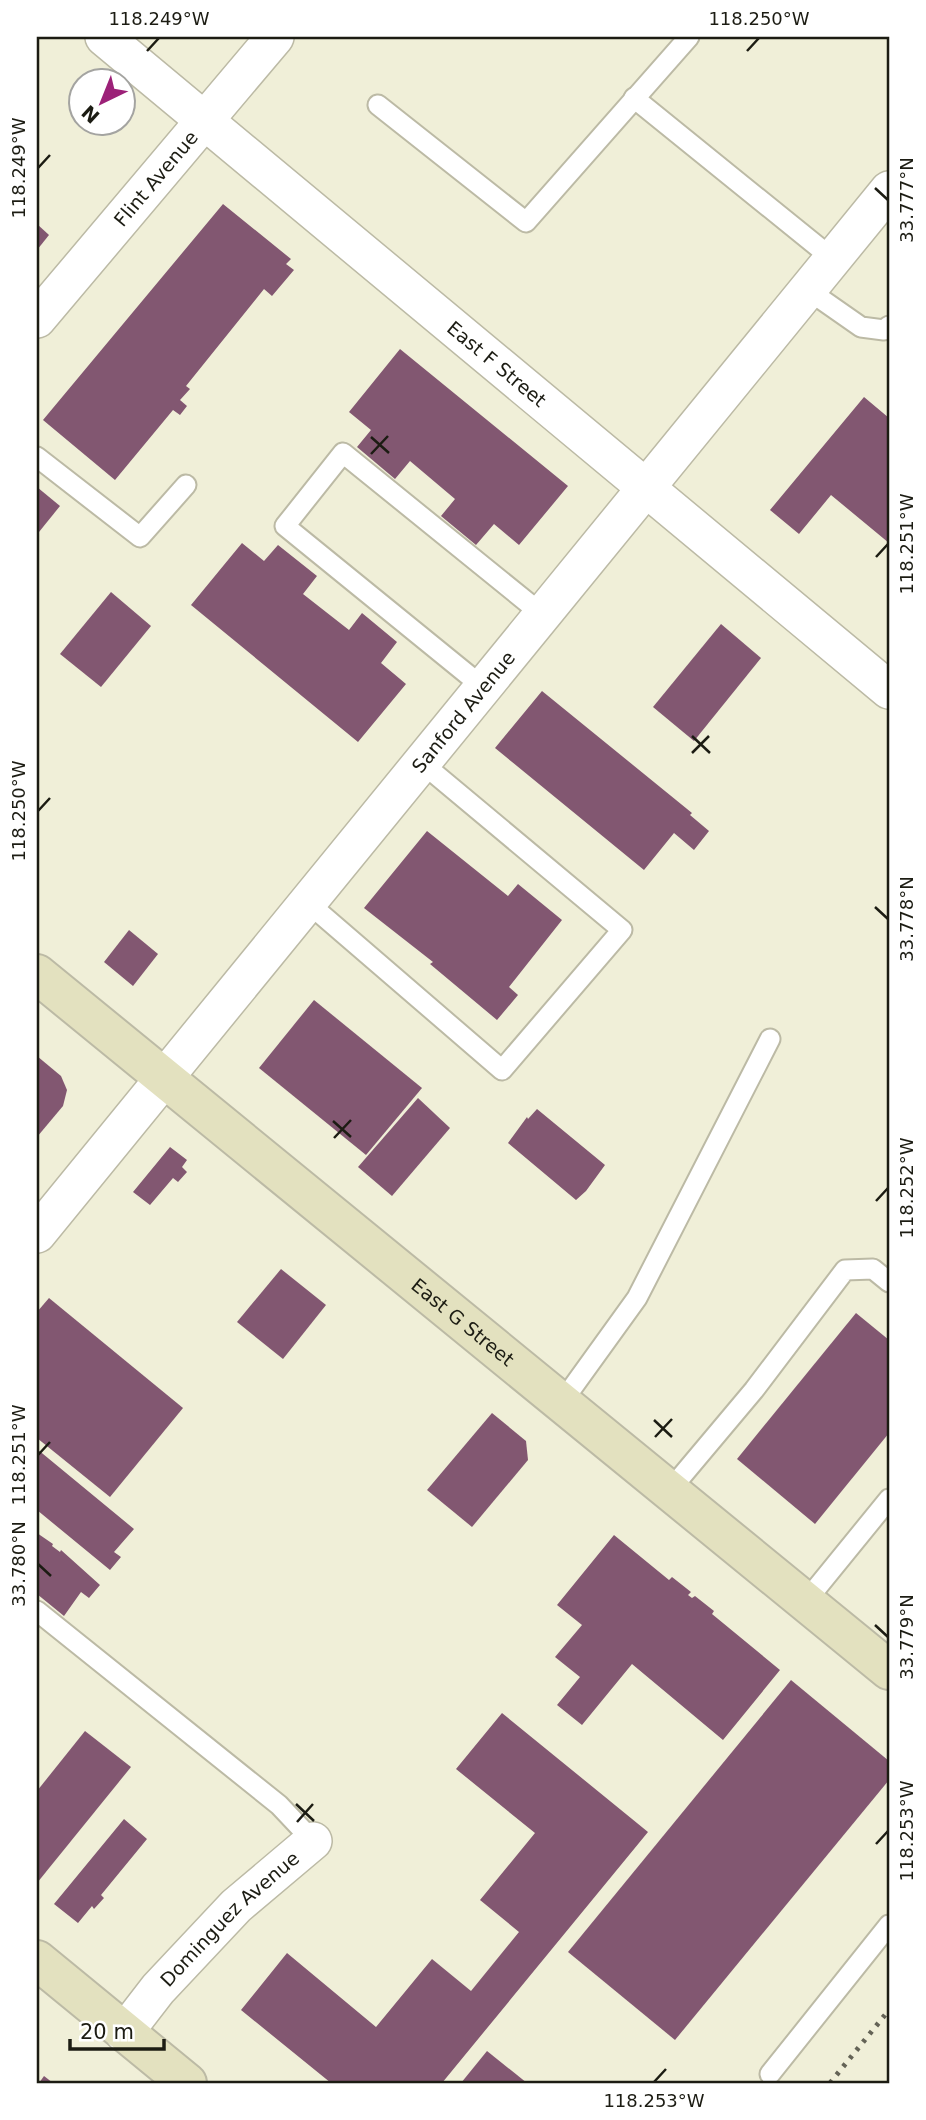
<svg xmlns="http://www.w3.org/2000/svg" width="926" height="2120" font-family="'DejaVu Sans',sans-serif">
<rect width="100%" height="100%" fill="#f0efd8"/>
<!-- building -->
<g fill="#825771">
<path d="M223,204L291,259L286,264L294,270L272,296L264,289L186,386L190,389L180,400L187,406L180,415L173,410L115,480L43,420Z"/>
<path d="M37,224L49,235L37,250Z"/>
<path d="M400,349L568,486L519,545L494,524L476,545L441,516L455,499L410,461L395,479L357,447L371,430L349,412Z"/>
<path d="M864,397L889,418V543L831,495L799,534L770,510Z"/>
<path d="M37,487L60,506L39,532L37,530Z"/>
<path d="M242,543L264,561L278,545L317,576L303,594L349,630L362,613L397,642L381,663L406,684L358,742L191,605Z"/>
<path d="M111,592L151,626L101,687L60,654Z"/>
<path d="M721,624L761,658L694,741L653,707Z"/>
<path d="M542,691L692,813L690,815L709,831L694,850L674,833L644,870L495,748Z"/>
<path d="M427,831L508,896L518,884L562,920L509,987L518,995L497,1020L430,964L433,962L364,908Z"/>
<path d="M129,930L158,954L133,986L104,962Z"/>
<path d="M314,1000L422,1088L366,1155L259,1068Z"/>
<path d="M37,1056L61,1076L67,1090L63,1106L37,1137Z"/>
<path d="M418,1098L450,1128L392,1196L358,1167Z"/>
<path d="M537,1109L605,1165L586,1191L576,1200L508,1143L527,1117L528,1119Z"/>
<path d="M170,1147L187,1160L182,1167L187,1172L178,1182L173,1178L150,1205L133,1192Z"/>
<path d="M281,1269L326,1305L283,1359L237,1322Z"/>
<path d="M49,1298L183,1408L110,1497L37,1438V1312Z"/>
<path d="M856,1313L889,1340V1433L815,1524L737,1459Z"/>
<path d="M492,1413L526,1441L528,1460L472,1527L427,1490Z"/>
<path d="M37,1449L134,1529L114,1552L121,1557L110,1570L37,1510Z"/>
<path d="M37,1533L53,1544L52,1546L60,1552L61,1550L100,1585L89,1598L81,1592L64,1616L37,1594Z"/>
<path d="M614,1535L669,1580L672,1577L691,1592L688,1595L692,1598L695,1596L714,1611L712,1614L780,1670L723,1740L632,1664L582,1725L557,1705L580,1677L555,1657L582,1625L557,1605Z"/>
<path d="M791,1680L889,1761V1780L675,2040L568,1952Z"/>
<path d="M502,1713L648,1832L442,2083H331L241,2010L287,1953L376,2027L432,1959L471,1991L519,1932L480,1900L535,1833L456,1769Z"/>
<path d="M85,1731L131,1767L37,1883V1791Z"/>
<path d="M124,1819L147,1839L101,1895L104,1898L94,1909L92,1906L78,1923L54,1904Z"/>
<path d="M487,2051L527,2083H461Z"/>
<path d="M44,2076L53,2083H39Z"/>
</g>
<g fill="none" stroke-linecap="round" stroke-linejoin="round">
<defs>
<g id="lane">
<path d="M634,98L833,259"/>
<path d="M378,105L526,222L689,37"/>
<path d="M808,290L861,327L884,330L889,326"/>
<path d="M37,457L140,537L186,485"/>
<path d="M483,687L285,526L343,453L543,615"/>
<path d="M307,902L502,1070L622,930L422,763"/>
<path d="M562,1402L637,1298L770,1039"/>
<path d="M670,1490L754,1390L845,1270L873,1269L889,1282"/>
<path d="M806,1601L889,1499"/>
<path d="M37,1611L279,1805L313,1841"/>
<path d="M770,2074L889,1925"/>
</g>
<g id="street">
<path id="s1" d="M104,37L889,690"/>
<path id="s2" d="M37,319L275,37"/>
<path id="s3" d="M37,1234L889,190"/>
<path id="s4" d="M124,2033L158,1989L236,1906L313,1841"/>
</g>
<g id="secondary">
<path id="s5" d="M37,974L889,1670"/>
<path d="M37,1960L187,2083"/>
</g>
</defs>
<!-- lane casing -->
<use href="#lane" stroke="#bcbaa5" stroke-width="23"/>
<!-- street casing -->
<use href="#street" stroke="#bcbaa5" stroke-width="40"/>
<!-- secondary casing -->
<use href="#secondary" stroke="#bcbaa5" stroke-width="42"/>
<!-- lane -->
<use href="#lane" stroke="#fff" stroke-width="19"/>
<!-- street -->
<use href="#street" stroke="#fff" stroke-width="37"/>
<!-- secondary -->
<use href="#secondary" stroke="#e3e1bf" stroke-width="38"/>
<!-- rail -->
<path stroke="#646356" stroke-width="5" stroke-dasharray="3.5 7" stroke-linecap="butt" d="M830,2083L889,2010"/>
</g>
<!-- ticks -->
<path fill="none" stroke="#1c1c13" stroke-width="2.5" d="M147,51L159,38M747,51L759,38M38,168L50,155M875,188L888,200M371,437L389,453M371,454L388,436M876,557L888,544M692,736L710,753M692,753L709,736M38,811L50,798M875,907L888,919M333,1121L351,1137M334,1138L351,1120M876,1201L888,1188M654,1420L672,1437M655,1437L672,1419M38,1455L50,1442M38,1564L51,1576M875,1625L888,1637M296,1804L314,1821M297,1822L313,1804M876,1844L888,1831M654,2082L666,2069"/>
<g text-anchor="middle" stroke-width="7" stroke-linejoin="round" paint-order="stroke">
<!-- street labels -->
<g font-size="19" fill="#1c1c13" stroke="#fff">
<text dy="7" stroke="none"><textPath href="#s2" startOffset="184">Flint Avenue</textPath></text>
<text dy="7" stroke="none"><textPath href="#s1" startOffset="511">East F Street</textPath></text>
<text dy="7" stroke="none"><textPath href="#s3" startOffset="674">Sanford Avenue</textPath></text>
<text dy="7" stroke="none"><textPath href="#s5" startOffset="550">East G Street</textPath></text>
<text dy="7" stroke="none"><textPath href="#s4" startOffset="156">Dominguez Avenue</textPath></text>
</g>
</g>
<!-- border -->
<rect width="926" height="2120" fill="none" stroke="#ffffff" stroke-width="77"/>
<!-- north arrow -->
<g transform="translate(102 102) rotate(223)"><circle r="33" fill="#ffffff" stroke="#a4a4a1" stroke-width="2"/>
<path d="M0-5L12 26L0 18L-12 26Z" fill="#9c2178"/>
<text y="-10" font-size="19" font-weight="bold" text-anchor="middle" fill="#1c1c13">N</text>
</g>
<!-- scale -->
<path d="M70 2039v10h94v-10" fill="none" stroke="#1c1c13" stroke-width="3.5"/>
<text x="80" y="2039" font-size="21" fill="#1c1c13" stroke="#ffffff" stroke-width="5" paint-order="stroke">20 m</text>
<rect x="38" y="38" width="850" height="2044" fill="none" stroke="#1c1c13" stroke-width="2.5"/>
<g font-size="18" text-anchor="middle" fill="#1c1c13">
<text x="159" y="25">118.249°W</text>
<text x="759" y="25">118.250°W</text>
<text transform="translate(19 168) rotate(-90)" y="6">118.249°W</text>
<text transform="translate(907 200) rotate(-90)" y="6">33.777°N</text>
<text transform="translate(907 544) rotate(-90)" y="6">118.251°W</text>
<text transform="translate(19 811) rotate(-90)" y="6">118.250°W</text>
<text transform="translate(907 919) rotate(-90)" y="6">33.778°N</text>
<text transform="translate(907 1188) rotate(-90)" y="6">118.252°W</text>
<text transform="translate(19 1455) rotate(-90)" y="6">118.251°W</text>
<text transform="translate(19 1564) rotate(-90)" y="6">33.780°N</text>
<text transform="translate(907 1637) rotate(-90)" y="6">33.779°N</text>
<text transform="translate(907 1831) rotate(-90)" y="6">118.253°W</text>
<text x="654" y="2107">118.253°W</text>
</g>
</svg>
